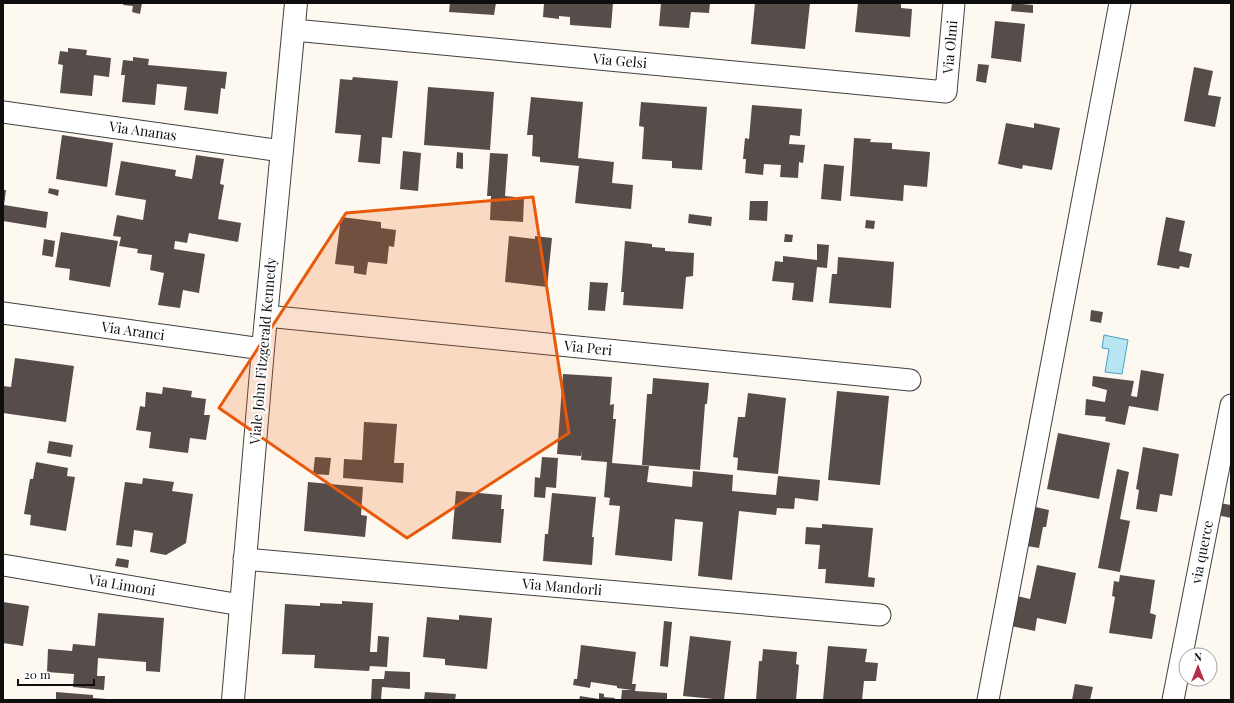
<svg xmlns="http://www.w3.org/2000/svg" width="1234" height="703" font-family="'Playfair Display',serif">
<rect width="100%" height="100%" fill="#fef9f0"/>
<!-- water -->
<path fill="#b8e5f2" stroke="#44a4c4" d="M1104,335L1128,340L1122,374L1105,372L1109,349L1102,348Z"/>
<!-- building -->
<g fill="#564d4b">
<path d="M124,3H142L140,14L132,12L133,6L123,5Z"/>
<path d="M450,3H496L494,15L449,12Z"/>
<path d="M544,3H613L611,28L570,25V17L559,16V19L543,17Z"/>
<path d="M661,3H710L709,13L691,12L689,28L659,26Z"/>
<path d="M755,3H810L805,49L751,44Z"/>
<path d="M858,3H901V8L912,9L910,37L855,32Z"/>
<path d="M1012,3L1033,5V13L1011,11Z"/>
<path d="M995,21L1025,24L1021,62L991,58Z"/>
<path d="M68,48L87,50L86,55L111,58L109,77L94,75L92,96L60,93L63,65L58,64L60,51L68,52Z"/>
<path d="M133,57L149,59L148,65L227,72L225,89L221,88L218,114L184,110L187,87L157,84L155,105L122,102L125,75H121L123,60L133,61Z"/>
<path d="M978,64L989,65L986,83L976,81Z"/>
<path d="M1194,67L1213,71L1208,95L1221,97L1215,127L1184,121Z"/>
<path d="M353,77L398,81L392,138L382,137L380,164L358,162L361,135L335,133L340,79L352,80Z"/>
<path d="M428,87L494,92L490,150L424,145Z"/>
<path d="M531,97L583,102L578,158L614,162L612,183L633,185L631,209L575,203L579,166L540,162V157L532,156L533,135H527Z"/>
<path d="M641,102L707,107L702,170L672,168V161L642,159L644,127L639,126Z"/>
<path d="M752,105L802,109L800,136L790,135L789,144L805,145L803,163L799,162L798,178L780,177L781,165L764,164L763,175L745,173L746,159H743L745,138L749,139Z"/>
<path d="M1006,123L1034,128V123L1060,128L1052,170L1023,165L1022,169L998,164Z"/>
<path d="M62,135L113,143L107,187L56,179Z"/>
<path d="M854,138L871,139L870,142L892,143V149L930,152L927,187L904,185L903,201L850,196Z"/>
<path d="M403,151L421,153L418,191L400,189Z"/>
<path d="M457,152L463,153V169L456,168Z"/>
<path d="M490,153L508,154L505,196L524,198L523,222L490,220L491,196H487Z"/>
<path d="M196,155L224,159L220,184L224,185L218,219L241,223L238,242L189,233L187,243L175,241L174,249L205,254L199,293L183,290L180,308L158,305L164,273L150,270L152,255L137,253L138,249L119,246L121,237L113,236L117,215L143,220L146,200L115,195L121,161L176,170L175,176L192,179Z"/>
<path d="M824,164L844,166L841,201L821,199Z"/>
<path d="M49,188L59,190L58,196L48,193Z"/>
<path d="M3,190H6L4,205L48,212L46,228L3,221Z"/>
<path d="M750,201H768L767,221L749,220Z"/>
<path d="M689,214L712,217L711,226L688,223Z"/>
<path d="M341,217L381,222V228L396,230L394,247L389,246L387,264L368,262L366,275L354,273V266L335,264Z"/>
<path d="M1166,217L1185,221L1179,251L1192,254L1189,268L1180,266L1179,269L1157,265Z"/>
<path d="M866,220L875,221L874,229L865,228Z"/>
<path d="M61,232L118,241L110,287L69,280L70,269L55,267Z"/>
<path d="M785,234L793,235L792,242H784Z"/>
<path d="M509,236L535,239V236L552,238L547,287L505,282Z"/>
<path d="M44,239L55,241L53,257L42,255Z"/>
<path d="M625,241L652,244V247L665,248V251L694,253L693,276L686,277L683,309L623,305L624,292H621Z"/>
<path d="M817,244L829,245L827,268L817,267L813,302L792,300L794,283L772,281L775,261L783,262V256L817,260Z"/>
<path d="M838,257L894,262L891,308L829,303L832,274H837Z"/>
<path d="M590,282L608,283L605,311L588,310Z"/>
<path d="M1091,310L1103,312L1101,323L1090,321Z"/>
<path d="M15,358L74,366L66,422L3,413V386L11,387Z"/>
<path d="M1141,370L1164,374L1158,411L1129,406L1125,425L1105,421L1106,417L1085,415L1086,399L1105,402L1107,390L1092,386L1093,376L1134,381L1131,396L1137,397Z"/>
<path d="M563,374L612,377L610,405L614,404L613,419H616L612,463L649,466L647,482L692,487L693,471L733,475L732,491L776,495L778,476L820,480L818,501L795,498L794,509L777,508L776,515L739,511L732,580L698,576L703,522L675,519L672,561L615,555L620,506L609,505L610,498L604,497L607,462L581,460L582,451L581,456L557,454Z"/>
<path d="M653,378L709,383L707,404H705L700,470L642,465L647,394H652Z"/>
<path d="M163,387L192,391L191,397L206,399L204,415H210L206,440L190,438L188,453L149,448L151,432L136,430L140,406L145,407L146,392L162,394Z"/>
<path d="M837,391L889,396L880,485L828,480Z"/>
<path d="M748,393L786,398L778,474L737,470L738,458L733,457L738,417H745Z"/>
<path d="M364,422L397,424L394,463H404L403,483L343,478L344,459L362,460Z"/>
<path d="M1058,433L1110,443L1099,499L1047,489Z"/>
<path d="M49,441L73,445L71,457L47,453Z"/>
<path d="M1143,447L1179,454L1172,496L1160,494L1157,512L1136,509L1139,490L1136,489Z"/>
<path d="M315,457L331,458L329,475L313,474Z"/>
<path d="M542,457L558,458L556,488L546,487L545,498L534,497L535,477L540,478Z"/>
<path d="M36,462L68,468L67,476L75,477L66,531L30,525L31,515L24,514L30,479H33Z"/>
<path d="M1117,469L1129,472L1120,519L1130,521L1120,572L1098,568Z"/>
<path d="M143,478L174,482L172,491L193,494L186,543L166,555L150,552L153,533L134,530L132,547L116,545L125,482L142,484Z"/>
<path d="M308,482L363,487L361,515L367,516L365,537L304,531Z"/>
<path d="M456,491L502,495L501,509H504L501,543L452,539Z"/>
<path d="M552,493L596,497L592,537H594L592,565L543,561L545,534H548Z"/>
<path d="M1219,503L1231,505V518L1217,515Z"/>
<path d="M1031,506L1049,510L1046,527H1043L1039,548L1027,546Z"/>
<path d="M822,524L873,528L868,577L875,578L874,587L825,583L826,569H818L820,545L805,544L806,527L822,528Z"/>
<path d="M117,558L129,560L128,568L115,566Z"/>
<path d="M1037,565L1076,573L1066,624L1037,618L1035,631L1011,626L1017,596L1030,599Z"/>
<path d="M1120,575L1155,580L1150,613L1156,615L1152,639L1109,633L1115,597L1112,596L1114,581L1119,582Z"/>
<path d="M342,601L373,603L370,652H377L378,636L389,637L387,667L370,666L369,671L314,668L315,655L282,654L285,604L320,606V603L342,604Z"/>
<path d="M3,602L29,606L23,646L3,643Z"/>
<path d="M98,613L164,618L160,672L146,671V662L98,658L97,676H105L104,690L73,687L74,674L47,672L48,649L72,651L73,644L95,646Z"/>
<path d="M459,615L492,618L487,669L445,665V659L423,657L427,617L459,620Z"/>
<path d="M664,621L672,622L668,667L660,666Z"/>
<path d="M690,636L731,641L724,700L683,696Z"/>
<path d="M581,645L636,652L632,684H636L635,691L667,693V700H621L622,690H632L617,688V686L591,682L590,688L573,685L574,679H577Z"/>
<path d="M828,646L867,649L865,662L878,663L876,681H864L862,700H823Z"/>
<path d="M763,649L797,652L796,664L799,665L796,700H756L759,661H762Z"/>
<path d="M385,671L410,672V689L382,687L381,700H371L372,679H384Z"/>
<path d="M1075,684L1093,687L1090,700H1072Z"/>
<path d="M56,692L93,695V698L107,699L106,700H56Z"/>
<path d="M425,692L456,694L455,700H424Z"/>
<path d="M599,693L604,694V697L615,698L614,700H579L580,696L599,699Z"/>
</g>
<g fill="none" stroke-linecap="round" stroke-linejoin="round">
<defs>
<g id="minor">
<path d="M294,30L946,92L954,3"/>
<path d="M3,112L282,151"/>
<path d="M3,313L263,349"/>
<path d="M266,316L910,380"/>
<path d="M244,559L880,615"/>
<path d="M3,565L241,605"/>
<path d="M988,700L1120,3"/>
<path d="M1173,700L1231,405"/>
</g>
<path id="tertiary" d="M233,700L263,349L296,3"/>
</defs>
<!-- minor casing -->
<use href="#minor" stroke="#414141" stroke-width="23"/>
<!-- tertiary casing -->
<use href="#tertiary" stroke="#414141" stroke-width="24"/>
<!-- minor -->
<use href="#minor" stroke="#fff" stroke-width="21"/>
<!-- tertiary -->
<use href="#tertiary" stroke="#fff" stroke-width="22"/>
</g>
<!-- marked area -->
<path fill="#e8590c" fill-opacity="0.2" stroke="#e8590c" stroke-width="3" stroke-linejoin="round" d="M533,197L569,433L407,538L219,408L346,213Z"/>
<g text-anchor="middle" stroke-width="4" stroke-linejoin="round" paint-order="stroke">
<!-- street labels -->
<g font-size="14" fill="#0e0e0e" stroke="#fff">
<text transform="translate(950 47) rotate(-85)" y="5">Via Olmi</text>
<text transform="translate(620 61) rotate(5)" y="5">Via Gelsi</text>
<text transform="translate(143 131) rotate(8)" y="5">Via Ananas</text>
<text transform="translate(133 331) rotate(8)" y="5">Via Aranci</text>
<text transform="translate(588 348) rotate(6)" y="5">Via Peri</text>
<text transform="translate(263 351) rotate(-85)" y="5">Viale John Fitzgerald Kennedy</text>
<text transform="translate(1202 552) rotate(-79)" y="5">via querce</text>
<text transform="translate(122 585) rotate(10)" y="5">Via Limoni</text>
<text transform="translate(562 587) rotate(5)" y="5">Via Mandorli</text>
</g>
</g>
<!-- border -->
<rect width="1234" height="703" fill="none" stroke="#0e0e0e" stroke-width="8"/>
<!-- north arrow -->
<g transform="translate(1198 667)"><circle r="19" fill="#ffffff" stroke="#9f9f9f"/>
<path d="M0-3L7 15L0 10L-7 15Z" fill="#b42f49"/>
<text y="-6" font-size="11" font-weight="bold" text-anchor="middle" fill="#0e0e0e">N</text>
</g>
<!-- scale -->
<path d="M18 679v6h76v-6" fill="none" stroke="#0e0e0e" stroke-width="2"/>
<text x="24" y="679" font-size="12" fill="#0e0e0e" stroke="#ffffff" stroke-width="3" paint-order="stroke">20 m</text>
</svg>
